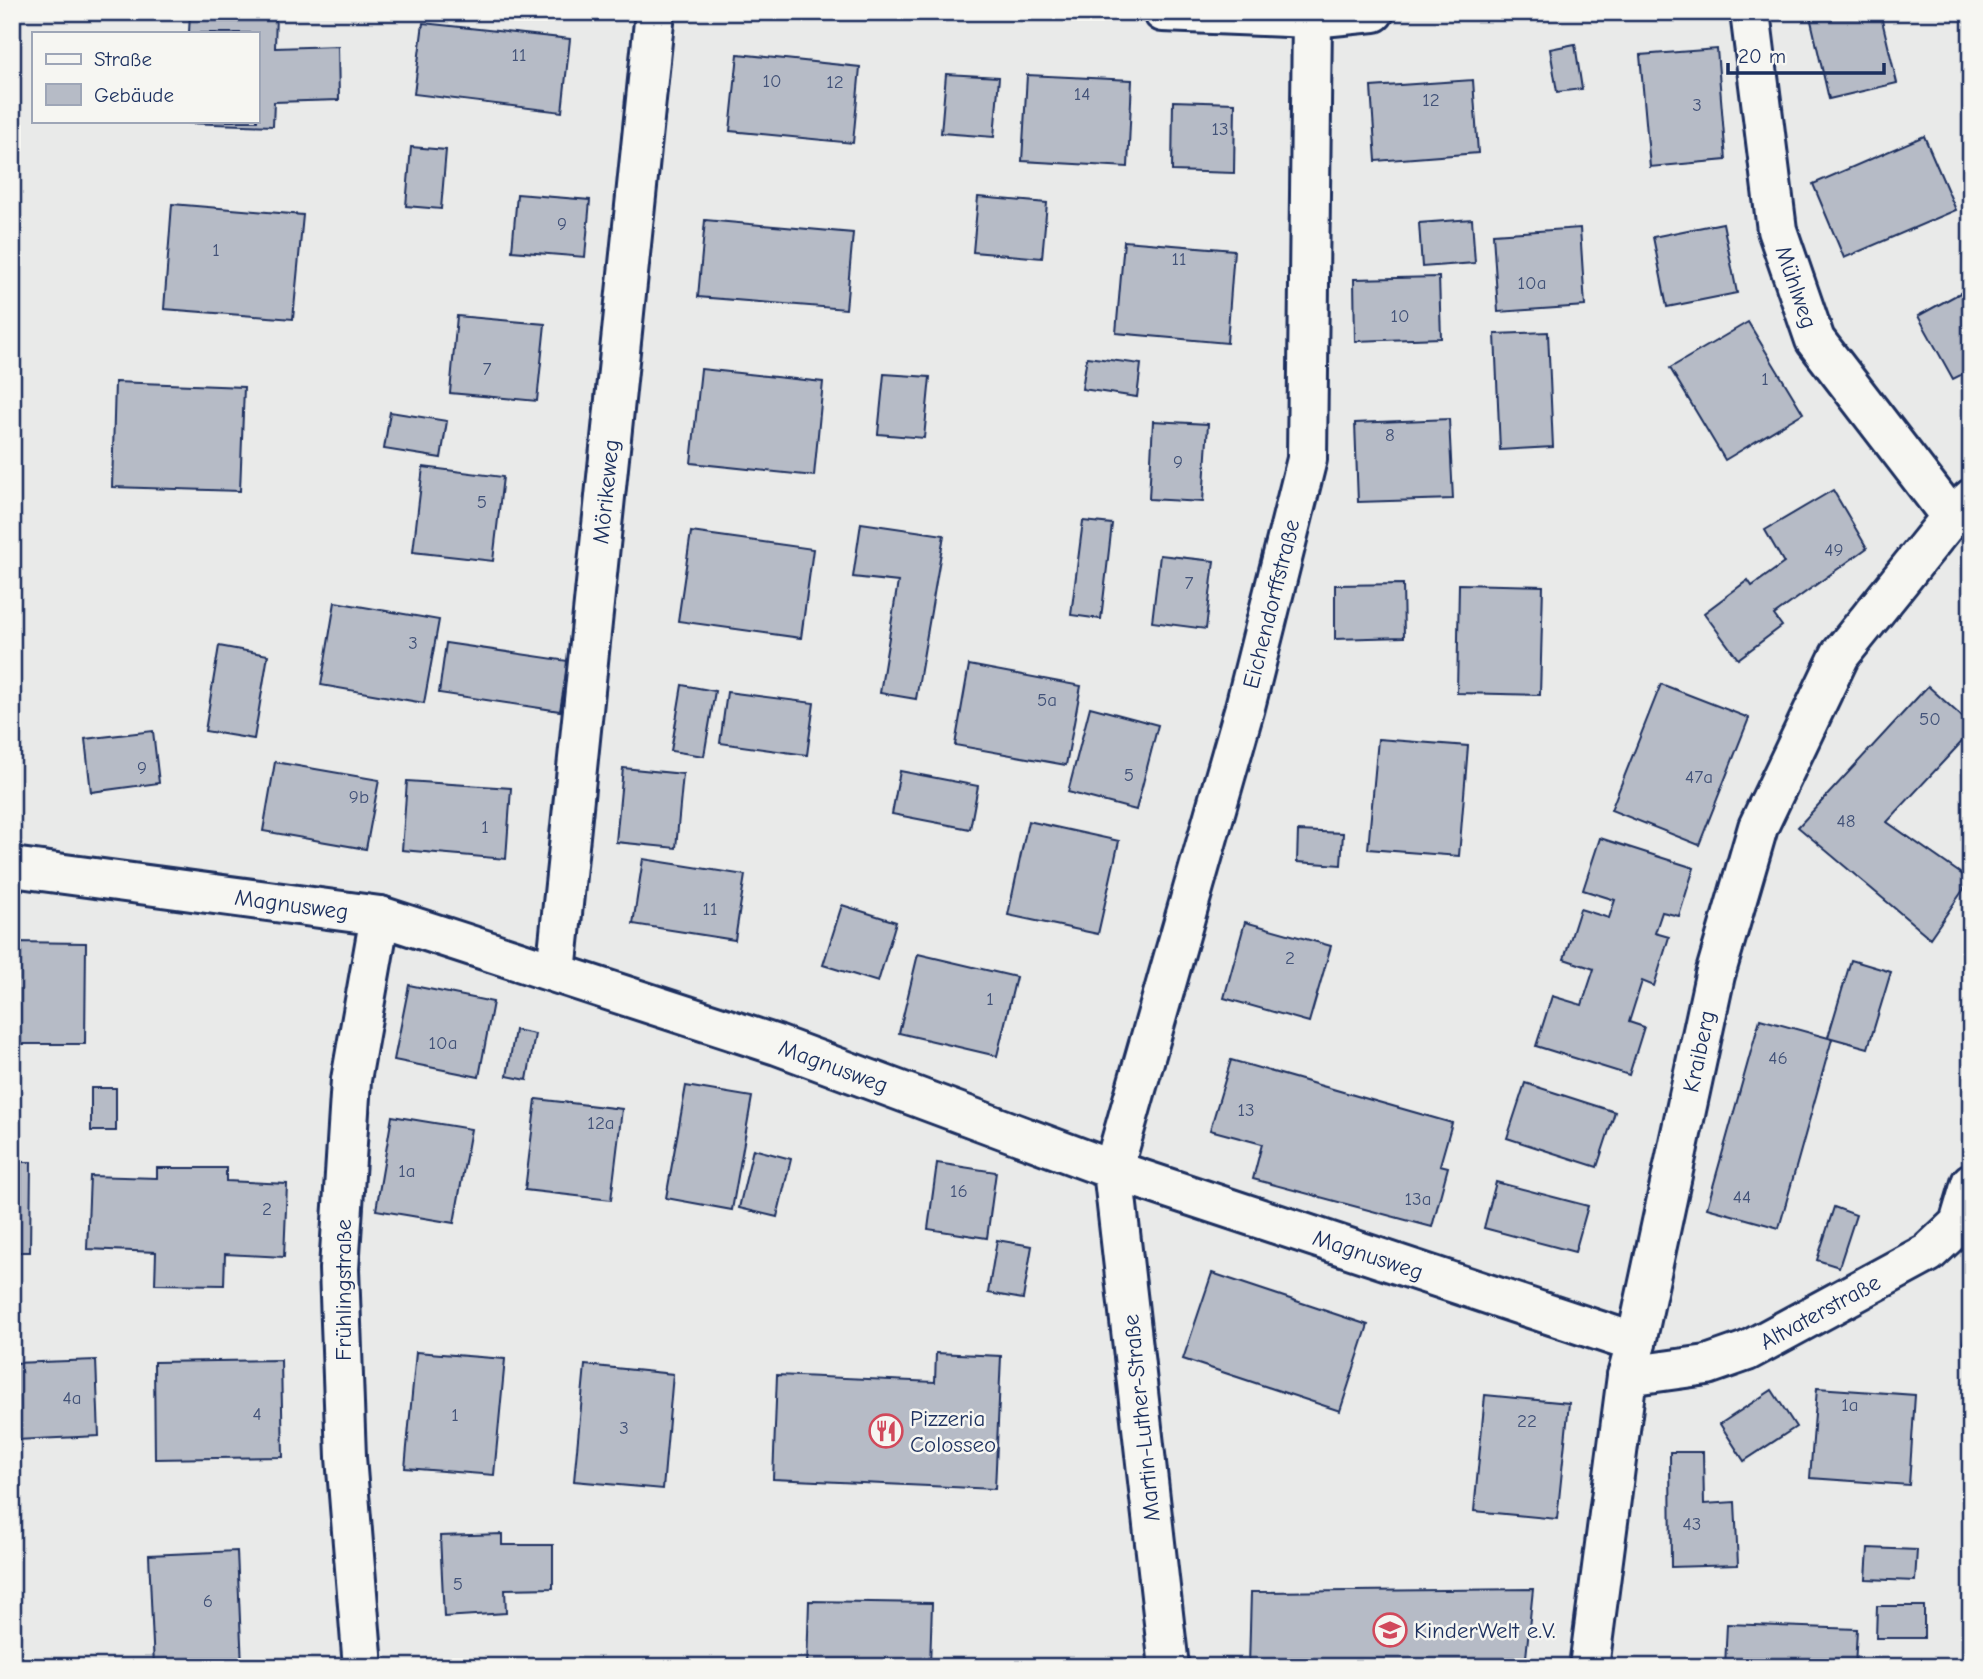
<svg xmlns="http://www.w3.org/2000/svg" width="1983" height="1679" font-family="'Comic Neue',sans-serif">
<rect width="100%" height="100%" fill="#e9eae9"/>
<filter id="ink" filterUnits="userSpaceOnUse"><feTurbulence type="fractalNoise" baseFrequency=".0143" numOctaves="2"/><feDisplacementMap in="SourceGraphic" scale="14" xChannelSelector="R" yChannelSelector="G"/><feConvolveMatrix kernelMatrix="1 2 1 2 8 2 1 2 1" color-interpolation-filters="sRGB"/></filter>
<g filter="url(#ink)">
<!-- building -->
<g fill="#b6bbc6" stroke="#1b2f5e" stroke-width="2">
<path d="M190,12H276L275,48L338,46L339,100L274,102L273,126L187,123V121H257V33H189Z"/>
<path d="M1809,12H1880L1897,83L1829,99Z"/>
<path d="M423,23L570,39L562,112L414,94Z"/>
<path d="M1575,44L1582,89L1557,92L1550,49Z"/>
<path d="M1717,49L1726,160L1650,167L1640,55Z"/>
<path d="M738,54L860,67L853,143L730,131Z"/>
<path d="M946,74L999,77L994,137L941,133Z"/>
<path d="M1027,75L1132,80L1128,167L1022,161Z"/>
<path d="M1473,80L1478,153L1376,161L1371,87Z"/>
<path d="M1173,101L1235,103L1234,173L1172,171Z"/>
<path d="M1924,136L1956,210L1844,258L1813,184Z"/>
<path d="M411,147L446,150L441,209L406,206Z"/>
<path d="M517,194L590,200L585,257L512,251Z"/>
<path d="M978,197L1047,203L1042,258L973,252Z"/>
<path d="M172,204L303,215L293,319L164,309Z"/>
<path d="M1472,219L1475,263L1422,267L1419,223Z"/>
<path d="M705,220L853,233L846,309L698,297Z"/>
<path d="M1723,223L1737,293L1667,307L1653,237Z"/>
<path d="M1580,228L1585,306L1498,312L1493,234Z"/>
<path d="M1124,241L1234,250L1227,343L1116,333Z"/>
<path d="M1439,277L1441,338L1355,341L1354,279Z"/>
<path d="M1971,287V370L1953,379L1918,316Z"/>
<path d="M457,316L545,324L537,401L450,393Z"/>
<path d="M1748,322L1803,413L1725,460L1670,368Z"/>
<path d="M1548,332L1553,447L1500,450L1495,334Z"/>
<path d="M1087,357L1141,364L1137,397L1082,389Z"/>
<path d="M701,369L823,382L814,476L691,463Z"/>
<path d="M884,374L930,377L924,438L878,434Z"/>
<path d="M115,382L244,387L240,491L112,487Z"/>
<path d="M390,412L447,421L441,458L384,449Z"/>
<path d="M1449,419L1453,499L1358,502L1355,423Z"/>
<path d="M1153,421L1208,424L1203,502L1149,499Z"/>
<path d="M423,467L503,477L493,561L413,552Z"/>
<path d="M1833,490L1867,548L1774,615L1782,626L1738,659L1704,613L1748,580L1752,586L1784,563L1765,530Z"/>
<path d="M1083,521L1112,524L1101,619L1071,615Z"/>
<path d="M861,523L944,535L916,699L880,693L898,582L853,577Z"/>
<path d="M691,532L813,549L801,638L678,621Z"/>
<path d="M1160,555L1214,561L1206,629L1152,622Z"/>
<path d="M1403,584L1404,637L1335,639V585Z"/>
<path d="M1459,584L1543,586L1540,695L1457,693Z"/>
<path d="M335,602L439,620L424,703L321,685Z"/>
<path d="M446,643L568,661L560,711L439,693Z"/>
<path d="M219,646L268,655L254,739L205,731Z"/>
<path d="M969,665L1081,686L1066,765L955,745Z"/>
<path d="M1661,684L1749,718L1699,845L1611,810Z"/>
<path d="M682,685L715,691L704,756L671,751Z"/>
<path d="M1928,686L1971,725V732L1887,822L1970,880L1930,938L1798,827Z"/>
<path d="M727,692L814,703L807,755L720,743Z"/>
<path d="M1090,707L1158,725L1136,810L1068,792Z"/>
<path d="M153,731L159,783L91,792L85,739Z"/>
<path d="M1378,739L1468,746L1459,856L1368,849Z"/>
<path d="M275,762L379,780L366,849L263,831Z"/>
<path d="M623,768L683,774L676,848L616,842Z"/>
<path d="M900,771L978,786L970,829L892,814Z"/>
<path d="M407,781L511,788L506,859L402,850Z"/>
<path d="M1028,821L1119,841L1098,934L1008,915Z"/>
<path d="M1298,831L1343,833L1341,865L1297,862Z"/>
<path d="M1600,838L1694,868L1679,916L1662,912L1655,933L1669,937L1654,986L1642,981L1629,1022L1644,1027L1629,1075L1536,1046L1552,996L1582,1005L1594,969L1564,959L1580,909L1609,918L1615,900L1583,890Z"/>
<path d="M643,859L745,875L735,940L633,924Z"/>
<path d="M842,905L896,922L878,982L823,965Z"/>
<path d="M1245,922L1331,946L1309,1022L1224,998Z"/>
<path d="M12,942L86,943L85,1044H12Z"/>
<path d="M918,954L1016,977L997,1056L899,1033Z"/>
<path d="M1851,960L1891,972L1868,1048L1828,1037Z"/>
<path d="M409,985L493,1002L479,1077L394,1060Z"/>
<path d="M1760,1019L1832,1039L1779,1228L1707,1208Z"/>
<path d="M515,1030L535,1034L527,1080L507,1076Z"/>
<path d="M1231,1060L1452,1123L1440,1165L1448,1167L1432,1227L1253,1179L1262,1144L1210,1130Z"/>
<path d="M1525,1083L1615,1112L1597,1167L1507,1138Z"/>
<path d="M686,1086L752,1097L732,1210L666,1198Z"/>
<rect x="91" y="1088" width="25" height="43"/>
<path d="M536,1099L622,1109L611,1200L525,1190Z"/>
<path d="M392,1116L471,1129L454,1223L376,1210Z"/>
<path d="M753,1149L791,1159L777,1217L739,1208Z"/>
<path d="M12,1162H31L30,1252H12Z"/>
<path d="M937,1163L996,1172L987,1238L928,1229Z"/>
<path d="M157,1168H226V1181L287,1184L284,1257L225,1254L224,1285L155,1284L156,1252L87,1249L90,1176L157,1178Z"/>
<path d="M1496,1182L1588,1206L1575,1252L1484,1228Z"/>
<path d="M1834,1207L1856,1215L1839,1267L1817,1260Z"/>
<path d="M997,1240L1032,1246L1023,1299L988,1293Z"/>
<path d="M1212,1273L1368,1325L1340,1411L1183,1359Z"/>
<path d="M1971,1295V1345L1963,1344Z"/>
<path d="M416,1352L505,1359L494,1475L405,1468Z"/>
<path d="M936,1353L1001,1356L995,1489L773,1479L777,1375L935,1382Z"/>
<path d="M96,1360L99,1436L16,1440L13,1363Z"/>
<path d="M281,1360L283,1457L155,1459L154,1362Z"/>
<path d="M585,1365L673,1374L663,1489L574,1481Z"/>
<path d="M1817,1388L1915,1395L1909,1485L1810,1478Z"/>
<path d="M1772,1390L1796,1427L1744,1461L1720,1424Z"/>
<path d="M1485,1395L1569,1403L1557,1519L1474,1511Z"/>
<path d="M1670,1452H1703L1704,1504L1735,1502L1738,1565L1671,1567Z"/>
<path d="M502,1534V1545H553V1588L505,1589L506,1613L444,1617L440,1536Z"/>
<path d="M1868,1548L1917,1550L1915,1581L1866,1579Z"/>
<path d="M237,1551L242,1666L154,1667L149,1555Z"/>
<path d="M1533,1589L1525,1667H1249L1251,1592Z"/>
<path d="M809,1601L932,1603L930,1667H807Z"/>
<path d="M1877,1606H1924V1638H1876Z"/>
<path d="M1727,1624L1857,1629L1855,1667H1725Z"/>
</g>
<g fill="none" stroke-linecap="round" stroke-linejoin="round">
<defs>
<g id="minor">
<path d="M1163,12L1312,18L1374,12"/>
<path id="s1" d="M1750,12L1777,230L1815,340L1951,517"/>
<path id="s2" d="M12,867L380,916L777,1045L1113,1170L1636,1343"/>
<path id="s3" d="M556,972L655,12"/>
<path id="s4" d="M1627,1376L1707,1365L1747,1351L1928,1253L1959,1224L1971,1183"/>
<path d="M363,1667L346,1457L339,1269L351,1080L380,916"/>
<path id="s5" d="M1169,1667L1113,1170L1245,707L1307,459L1312,18"/>
<path id="s6" d="M1589,1667L1627,1376L1636,1343L1715,975L1758,827L1840,655L1951,517L1971,499"/>
</g>
</defs>
<!-- minor casing -->
<use href="#minor" stroke="#1b2f5e" stroke-width="44"/>
<!-- minor -->
<use href="#minor" stroke="#f6f6f2" stroke-width="38"/>
</g>
</g>
<!-- icons -->
<defs>
<symbol id="restaurant-ring" viewBox="-11 -11 22 22"><circle r="9.5" fill="#f6f6f2" stroke="#d1495b" stroke-width="1.5"/><path d="M-5-6h1v4h1v-4h1v4h1v-4h1v5L-1.5 .5V6h-2V.5L-5-1ZM5-6V6H3V1.5H1.5Q1.5-4 5-6Z" fill="#d1495b"/></symbol>
<symbol id="school-ring" viewBox="-11 -11 22 22"><circle r="9.5" fill="#f6f6f2" stroke="#d1495b" stroke-width="1.5"/><path d="M0-5L7-2L0 1L-7-2ZM-4 1L0 2.5L4 1V4Q0 6-4 4Z" fill="#d1495b"/></symbol>
</defs>
<g fill-rule="evenodd">
<use href="#restaurant-ring" x="867" y="1412" width="38" height="38"/>
<use href="#school-ring" x="1371" y="1611" width="38" height="38"/>
</g>
<g text-anchor="middle" stroke-width="5" stroke-linejoin="round" paint-order="stroke">
<!-- number labels -->
<g font-size="19" fill="#425278">
<text x="519" y="61">11</text>
<text x="772" y="87">10</text>
<text x="835" y="88">12</text>
<text x="1082" y="100">14</text>
<text x="1431" y="106">12</text>
<text x="1697" y="111">3</text>
<text x="1220" y="135">13</text>
<text x="562" y="230">9</text>
<text x="216" y="256">1</text>
<text x="1179" y="265">11</text>
<text x="1532" y="289">10a</text>
<text x="1400" y="322">10</text>
<text x="487" y="375">7</text>
<text x="1765" y="385">1</text>
<text x="1390" y="441">8</text>
<text x="1178" y="468">9</text>
<text x="482" y="508">5</text>
<text x="1834" y="556">49</text>
<text x="1189" y="589">7</text>
<text x="413" y="649">3</text>
<text x="1047" y="706">5a</text>
<text x="1930" y="725">50</text>
<text x="142" y="774">9</text>
<text x="1129" y="781">5</text>
<text x="1699" y="783">47a</text>
<text x="359" y="803">9b</text>
<text x="1846" y="827">48</text>
<text x="485" y="833">1</text>
<text x="710" y="915">11</text>
<text x="1290" y="964">2</text>
<text x="990" y="1005">1</text>
<text x="443" y="1049">10a</text>
<text x="1778" y="1064">46</text>
<text x="1246" y="1116">13</text>
<text x="601" y="1129">12a</text>
<text x="407" y="1177">1a</text>
<text x="959" y="1197">16</text>
<text x="1742" y="1203">44</text>
<text x="1418" y="1205">13a</text>
<text x="267" y="1215">2</text>
<text x="72" y="1404">4a</text>
<text x="1850" y="1411">1a</text>
<text x="257" y="1420">4</text>
<text x="455" y="1421">1</text>
<text x="1527" y="1427">22</text>
<text x="624" y="1434">3</text>
<text x="1692" y="1530">43</text>
<text x="458" y="1590">5</text>
<text x="208" y="1607">6</text>
</g>
<!-- street labels -->
<g font-size="23" fill="#1b2f5e" stroke="#f6f6f2">
<text dy="8" stroke="none"><textPath href="#s1" startOffset="280">Mühlweg</textPath></text>
<text dy="8" stroke="none"><textPath href="#s3" startOffset="483">Mörikeweg</textPath></text>
<text dy="8" stroke="none"><textPath href="#s5" startOffset="1088">Eichendorffstraße</textPath></text>
<text dy="8" stroke="none"><textPath href="#s2" startOffset="282">Magnusweg</textPath></text>
<text dy="8" stroke="none"><textPath href="#s6" startOffset="626">Kraiberg</textPath></text>
<text dy="8" stroke="none"><textPath href="#s2" startOffset="849">Magnusweg</textPath></text>
<text dy="8" stroke="none"><textPath href="#s2" startOffset="1416">Magnusweg</textPath></text>
<text transform="translate(343 1290) rotate(-90)" y="8">Frühlingstraße</text>
<text dy="8" stroke="none"><textPath href="#s4" startOffset="206">Altvaterstraße</textPath></text>
<text transform="translate(1141 1418) rotate(-96)" y="8">Martin-Luther-Straße</text>
</g>
<!-- poi labels -->
<g font-size="23" fill="#1b2f5e" stroke="#f6f6f2" text-anchor="start">
<text x="910" y="1426">Pizzeria<tspan x="910" dy="26">Colosseo</tspan></text>
<text x="1414" y="1638">KinderWelt e.V.</text>
</g>
</g>
<!-- margin -->
<rect width="1983" height="1679" fill="none" stroke="#f6f6f2" stroke-width="42"/>
<rect x="21" y="21" width="1941" height="1637" fill="none" stroke="#1b2f5e" stroke-width="2.5" filter="url(#ink)"/>
<!-- legend -->
<rect x="32" y="32" width="228" height="91" fill="#f6f6f2" stroke="#9ea6b7" stroke-width="2"/>
<rect x="46" y="54" width="35" height="10" fill="#f6f6f2" stroke="#9ea6b7" stroke-width="2"/>
<text x="94" y="66" font-size="21" fill="#1b2f5e">Straße</text>
<rect x="46" y="84" width="35" height="21" fill="#b6bbc6" stroke="#9ea6b7" stroke-width="2"/>
<text x="94" y="102" font-size="21" fill="#1b2f5e">Gebäude</text>
<!-- scale -->
<path d="M1728 63v10h156v-10" fill="none" stroke="#1b2f5e" stroke-width="3.5"/>
<text x="1738" y="63" font-size="21" fill="#1b2f5e" stroke="#f6f6f2" stroke-width="5" paint-order="stroke">20 m</text>
</svg>
